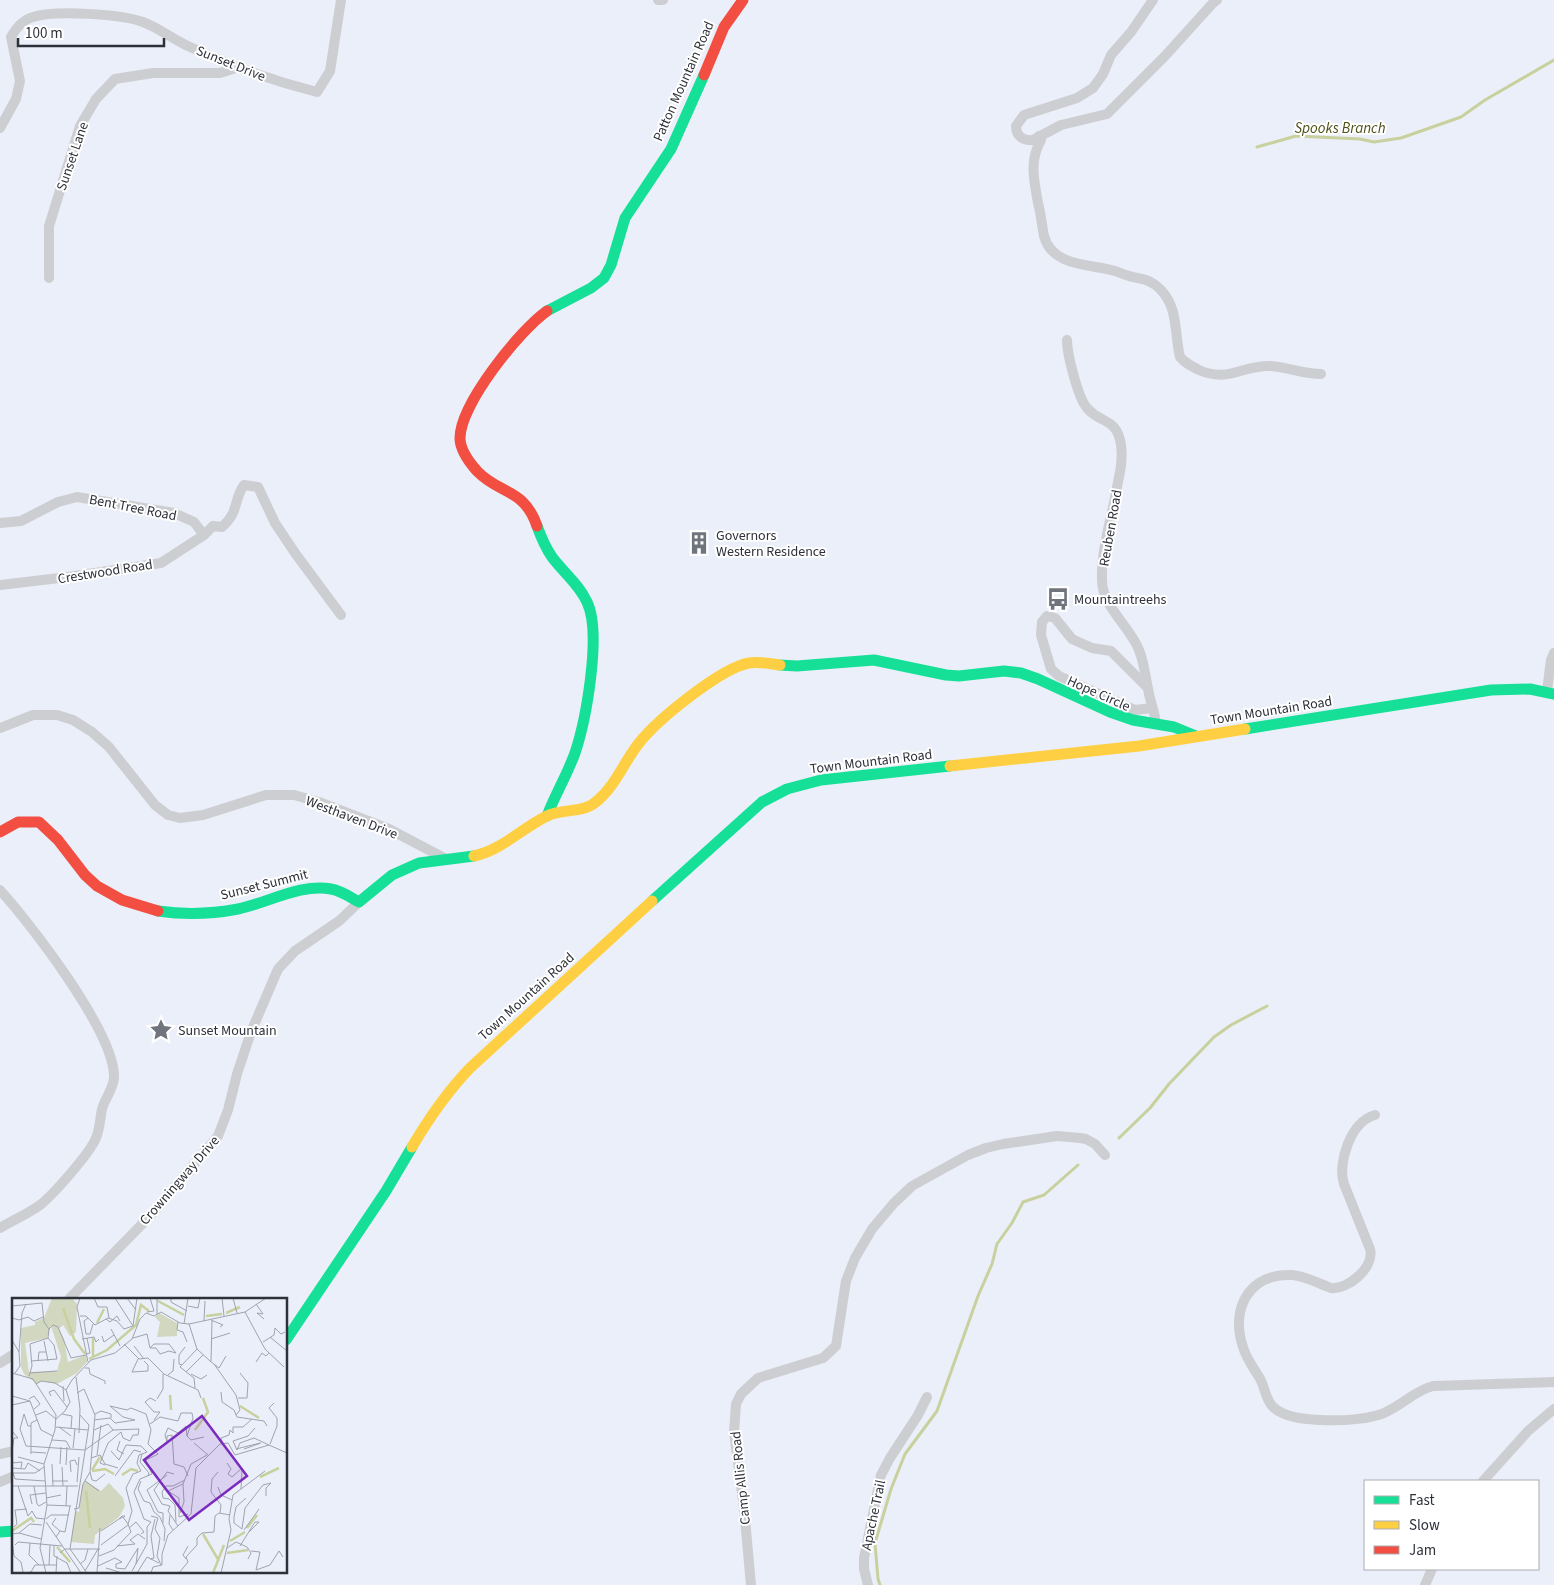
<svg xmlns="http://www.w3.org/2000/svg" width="1554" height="1585" font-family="'Source Sans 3',sans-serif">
<rect width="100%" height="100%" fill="#ebeff9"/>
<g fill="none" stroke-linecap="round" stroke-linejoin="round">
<!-- stream -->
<g stroke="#c8d09d" stroke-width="3">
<path d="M1257,147L1296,136L1360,139L1374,142L1401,138L1461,117L1485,100L1554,60"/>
<path d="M1119,1138L1150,1108L1169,1084L1214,1037L1231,1025L1267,1006"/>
<path d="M880,1585L878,1579L875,1543L891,1489L905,1454L937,1411L978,1296L992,1264L997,1244L1012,1223L1023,1202L1044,1195L1078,1165"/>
</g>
<!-- street -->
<g stroke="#cdced2" stroke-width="10">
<path d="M658,0H663"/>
<path d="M1153,0L1131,32L1111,55L1103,74L1093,88L1077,98L1024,115L1016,126C1016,136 1023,141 1033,140L1061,125L1107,114L1165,56L1213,3L1217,0"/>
<path d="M0,128L16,99L20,81L11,37C16,28 22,20 33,17C55,10 121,14 143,22C159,28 174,40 190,47C231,66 273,81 317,92L330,71L341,0"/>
<path d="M1039,136L1041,140C1029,161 1034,180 1038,203C1041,214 1042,226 1044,236C1052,267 1091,264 1115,271C1119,272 1122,274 1126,275C1140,280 1148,277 1160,289C1179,308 1174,333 1180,357C1185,363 1191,366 1199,370C1229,383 1241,365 1271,366C1287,367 1304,374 1321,374"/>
<path d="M49,278V226L80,126L96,99L115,79L153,73H220L239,67"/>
<path d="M1067,340C1067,354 1078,398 1087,408C1100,424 1117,417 1121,445C1123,459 1120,473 1117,487C1112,517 1101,549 1102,580C1102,607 1130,626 1139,650C1145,665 1146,682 1150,698C1152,706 1155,715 1156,723"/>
<path d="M0,523L21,521L58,502L77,497L174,513L194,522L204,535"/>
<path d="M0,585L68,577L161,563L204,535L213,526L222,527C240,511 233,500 244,485L258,487L275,523L295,553L341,615"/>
<path d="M1147,687L1111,651L1092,648L1072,639L1055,618L1047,616L1042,622L1041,635L1051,669L1059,676L1135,710L1152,708"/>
<path d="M1547,691L1551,660L1554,653"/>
<path d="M0,728L33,715H57L73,720L92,732L109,747L155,805L168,815L180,818L203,815L266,795H294L319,802L389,829L446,859"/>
<path d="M0,890C30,923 115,1033 114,1077C114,1088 105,1098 102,1109C100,1118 100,1129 96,1138C90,1153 53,1195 40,1205C28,1214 13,1220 0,1228"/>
<path d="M1375,1115C1351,1121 1337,1163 1344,1184L1370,1249C1375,1267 1348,1290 1331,1288C1319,1284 1306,1276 1292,1275C1249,1273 1230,1309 1243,1347C1246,1358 1253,1367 1259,1377C1265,1386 1265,1399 1273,1407C1285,1418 1305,1419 1320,1420C1339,1421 1374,1420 1390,1410C1405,1402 1417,1390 1433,1386L1554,1382"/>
<path d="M69,1299L150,1216L218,1136L228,1110L237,1074L251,1032L278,969L295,951L339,921L359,902"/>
<path d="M0,1363L14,1354"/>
<path d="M0,1454L14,1451"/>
<path d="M1483,1481L1528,1431L1554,1409"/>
<path d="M0,1482L14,1476"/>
<path d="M751,1585L744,1508L734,1432L736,1404L741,1394L758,1378L823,1358L836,1346L846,1281L855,1258L872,1229L894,1203L912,1186L968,1155L986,1148L1003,1144L1057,1136L1080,1138L1086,1139L1095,1144L1105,1155"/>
<path d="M868,1585L864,1569V1558L881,1475L890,1458L918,1415L927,1397"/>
<path d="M1425,1585L1432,1569"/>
</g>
<!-- fast -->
<g stroke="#16e098" stroke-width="11">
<path d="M547,311L591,288L604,278L611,265L625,218L671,149L704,75"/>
<path d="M537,526C541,537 545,547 552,557C563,572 579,584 587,602C602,633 586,720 575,753C567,775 555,795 547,816"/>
<path d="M780,665L797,666L874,660L946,675L959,676L1004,671L1021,673L1038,679L1110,712L1133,720L1174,727L1196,736"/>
<path d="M1245,729L1491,690L1530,689L1554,694"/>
<path d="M652,901L762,802L787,789L821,780L950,766"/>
<path d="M158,911C185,915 212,914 238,909C267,903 302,883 331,889C342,891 350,897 359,902L392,875L419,863L474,856"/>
<path d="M286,1340L386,1191L412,1147"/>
<path d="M0,1532L14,1531"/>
</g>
<!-- slow -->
<g stroke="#ffcf43" stroke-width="11">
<path d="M950,766L1139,746L1245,729"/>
<path d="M474,856C502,850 522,828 547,816C563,808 583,814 597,801C616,785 624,762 639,743C658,719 721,668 749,663C759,661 771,664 780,665"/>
<path d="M412,1147C429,1118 447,1092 470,1068L652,901"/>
</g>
<!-- jam -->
<g stroke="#f24e42" stroke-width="11">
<path d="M704,75L724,27L743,0"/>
<path d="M537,526C524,488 500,495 477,471C469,462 460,450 460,438C460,404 520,330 547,311"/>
<path d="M0,832L18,822H39L58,840L85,875L97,886L122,900L158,911"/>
</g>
</g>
<!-- icons -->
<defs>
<symbol id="building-bare" viewBox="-9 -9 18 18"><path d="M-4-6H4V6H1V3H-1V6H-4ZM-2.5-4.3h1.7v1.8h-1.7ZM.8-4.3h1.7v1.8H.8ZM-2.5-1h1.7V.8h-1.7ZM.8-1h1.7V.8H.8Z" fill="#70747d" stroke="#fff" stroke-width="2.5" paint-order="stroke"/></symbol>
<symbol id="bus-bare" viewBox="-9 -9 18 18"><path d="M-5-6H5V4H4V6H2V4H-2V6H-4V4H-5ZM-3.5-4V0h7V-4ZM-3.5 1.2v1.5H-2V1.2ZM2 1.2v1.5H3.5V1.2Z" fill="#70747d" stroke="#fff" stroke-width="2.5" paint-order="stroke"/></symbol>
<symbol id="sight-bare" viewBox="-9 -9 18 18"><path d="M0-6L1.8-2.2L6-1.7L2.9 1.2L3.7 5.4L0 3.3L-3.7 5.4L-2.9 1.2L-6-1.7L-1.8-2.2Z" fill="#70747d" stroke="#fff" stroke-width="2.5" paint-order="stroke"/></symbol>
</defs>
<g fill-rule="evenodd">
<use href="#building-bare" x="683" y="527" width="32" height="32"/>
<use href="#bus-bare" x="1042" y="583" width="32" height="32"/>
<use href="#sight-bare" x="145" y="1014" width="32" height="32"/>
</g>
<g text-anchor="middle" stroke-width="4" stroke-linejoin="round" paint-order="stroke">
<!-- street labels -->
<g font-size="14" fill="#2e313a" stroke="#fff">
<text transform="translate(231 63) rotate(22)" y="5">Sunset Drive</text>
<text transform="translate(683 81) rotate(-66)" y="5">Patton Mountain Road</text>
<text transform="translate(72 156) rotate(-71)" y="5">Sunset Lane</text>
<text transform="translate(133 507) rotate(11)" y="5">Bent Tree Road</text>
<text transform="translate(1110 528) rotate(-80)" y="5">Reuben Road</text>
<text transform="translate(105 571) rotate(-9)" y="5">Crestwood Road</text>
<text transform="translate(1099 693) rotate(24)" y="5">Hope Circle</text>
<text transform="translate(1271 710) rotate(-9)" y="5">Town Mountain Road</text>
<text transform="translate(871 761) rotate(-7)" y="5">Town Mountain Road</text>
<text transform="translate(352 817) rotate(21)" y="5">Westhaven Drive</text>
<text transform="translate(264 884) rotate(-14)" y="5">Sunset Summit</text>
<text transform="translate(526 996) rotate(-42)" y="5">Town Mountain Road</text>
<text transform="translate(179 1180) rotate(-49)" y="5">Crowningway Drive</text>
<text transform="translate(740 1478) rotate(-96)" y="5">Camp Allis Road</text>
<text transform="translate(873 1515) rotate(-78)" y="5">Apache Trail</text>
</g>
<!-- poi labels -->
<g font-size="14" fill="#2e313a" stroke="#fff" text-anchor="start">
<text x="716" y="540">Governors<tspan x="716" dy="16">Western Residence</tspan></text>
<text x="1074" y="604">Mountaintreehs</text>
<text x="178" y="1035">Sunset Mountain</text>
</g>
<!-- water labels -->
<g font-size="15" font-style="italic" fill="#4b5016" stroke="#fff">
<text x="1340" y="133">Spooks Branch</text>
</g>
</g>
<!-- overview -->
<g transform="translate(12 1298)">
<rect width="275" height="275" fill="#ebeff9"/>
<path d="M40,0H60L65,6L64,34L58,38L51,27L47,31L52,41L56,64L74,57L75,64L65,75L45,86L30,83L25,86L12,76L9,69V30L23,27V24L32,20ZM39,28L49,59L45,73L17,74L13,45L35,40ZM147,15L165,25V38L145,39L148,24L143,19ZM74,183L89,193L97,185L111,200L113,208L107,219L83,237L82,246L59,244L63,213L67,214L70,187Z" fill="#d2d7bf" fill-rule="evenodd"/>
<path fill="none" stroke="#c8d09d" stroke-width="2.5" d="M146,3L172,17M51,10L62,41L73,56M214,15L228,9M194,18L210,16M85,25L92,11M81,58V40M77,61L95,52L124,27L129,7L137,13M158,97L159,112M228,108L247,120M183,132L196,114L191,100M80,172L88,159M80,173L93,171L102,176M110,177L119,171L126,173M248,179L267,170M74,193L78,230M235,230L245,217M0,233L19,220L22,224M191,236L207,263M218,243L233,234M45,249L58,264M215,255L236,252M201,275L212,247"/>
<path fill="none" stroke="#9fa3ad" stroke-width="1" d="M68,0L65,9L76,64M82,0L86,9H95L97,20M103,0L121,28M115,0L124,12M159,0V4L175,13M210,0L212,18M221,0L225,15M244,6L251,16L245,15L252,21M0,8L30,5L32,24L37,31L36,40L42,47L45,61L19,63M176,8L186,10L188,0M135,14L142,13L138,0M233,14L253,51L272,69M145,16V0M68,18H74L83,27L96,20L105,23L112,31L121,28M0,20L7,22L16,19L22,23L31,19M76,20L72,23L74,36H78L81,26M94,21L98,24L105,18L108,23M199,22L211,27L208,29M192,23L193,3M166,24L165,32L171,34L175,44M172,26L176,0M177,26L185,51L198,63L207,70L214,58M121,28L125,0M37,31L41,27L46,29L59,60L74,57M99,31L108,48M90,38L92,44L102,37M258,39L275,53M121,40L135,36L138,50M70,41L82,39L84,44L87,41M199,41L218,35M0,42L7,54L8,68L3,75M32,43L36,63M251,44L262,37L263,30L269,36L273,34M112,46L127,61L136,60L152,76L186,92L189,100M142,46H157L164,55L157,53L148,56L144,50H138ZM122,48L132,61M7,54L10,15L14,6M74,56L78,55L75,40M126,61L120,74L136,73V67L132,63M26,63L27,54H34M199,63L200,23M244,64L250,55L254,58L257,55M202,66L224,97L228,112L224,117M170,67L167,66V57L173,49M73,70H77L78,76L93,83V86M174,74L191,57M0,75L21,81L44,117L43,132L32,166L35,207L28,250L34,275M18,75L45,73M179,76L189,81L195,77M156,77L161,73L162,61M17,78L20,68L18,46L36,40M64,79L68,111L67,135M24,86L29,83L43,85L54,92M51,88L52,103M183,90L182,80L168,69L185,51M209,94L210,104L222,112L225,119L252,123L255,128M0,98L18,103L29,132L41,138M39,98L37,94L42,92L55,109M226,100H235L236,85L228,75M17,101L22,98L28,106L22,111M145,101L151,91V76M0,107L18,103M50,116L60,118L59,130M83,116L89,113L99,116V120M24,117L34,113L44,121L53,113L58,104L54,92L60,82L79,62L103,55L120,41L128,21L134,15L142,18L149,14L168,25L177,26L233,14L254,0M82,122L98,120L103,125M142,122L148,114H142L133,104L138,100L144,103M103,125L123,122M138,126L148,119L166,123L169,115H180L181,120L175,138L174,128L166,135L156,130L153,137L155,144V138L160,137L162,166L172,169L176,178M19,128H16L12,116L8,131L14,148L73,152L101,132M44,129L76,132M47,129L59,138M82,132L96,126L101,132M101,132L127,131M0,133L6,140H2L0,153M175,138L179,142L192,139M40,142L54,143L58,150M108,143L105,152L112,156M221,143L225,152L228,145L242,140L257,147M221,143L236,138L243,130M210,144L209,140L217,137L218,132L221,135V129H231L240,121M182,145L196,157M258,146L265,128V120L257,110L262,105M61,150L63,131M224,151L248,145M232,151L249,145M99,153L107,162L114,147L129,148L135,154M19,154L34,155M19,156V125L25,122M130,156L128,164L137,175L136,178M85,157L89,127M6,159L32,166M79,160L88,157L93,166L106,170M0,165L10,164L9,170M215,165L219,171L216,176L220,179L230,170L229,191M40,166L41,188M48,166L49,149M54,167L55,149M93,167L88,165L96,145L109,134L111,140L118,143L121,137H126L127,131M50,169L51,188M0,170L13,171L16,165L28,173M59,174L58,163L63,162L65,167M78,174L80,182L84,183L93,176M206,174L200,181L199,194L209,207L208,215M1,175L3,181L33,183M1,175H23L32,169M103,178L122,152L129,154M40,183H56M73,183L87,193M129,183L126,191L132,203L138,205L142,214L148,219L153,231L152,243M65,184L67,159M0,188H66M6,188L16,218M22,188L25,206L27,208L34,204M206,189L209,197L220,202M34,200L49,197M20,206L18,197L34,195M35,207L59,208M54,208L55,188M158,208L156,213L166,228M158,208L150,206L142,192L155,174L162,176M62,211L67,210L71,186L78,174L83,117L72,91L65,95M168,215L172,204L171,186M158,217L157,226L161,232M16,218L20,213L24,220L33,221M139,218L146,220L143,231L148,240L145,258L149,267M174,218L176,216L167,219V200L156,193L171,186L179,166L195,157M222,219L224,209L234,200M222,219V225L230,231M44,220L40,226L48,233M111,220L113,218H110L107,221L111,219L116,226M34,221L39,217H57M34,224L69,275M164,224L163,207L157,201L151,200L150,194L154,188H161L173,182M151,225V215L146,214L135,192L155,177M2,229L5,226L3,212L15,211M117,230L124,224L132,234L129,236M230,231L233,210L251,187L259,185L254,190V198M232,232L247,211M89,233L107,221M7,235L29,241M0,236L7,235L18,226L30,227M44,239L48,233L53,234L58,208M0,242L2,258L9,264L11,274M18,245L17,257L27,267M3,247L6,244L50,248M42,247V258L55,265L59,275M89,247L116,227M105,248L123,246L118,242L126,236L133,241M228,248L243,224H247L237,234M215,250L224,244L235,249L239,255L236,261M58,251L77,127L68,117M58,251L75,275M239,253L248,254L244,272L258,267L267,253L271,259M48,255L53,251H88M87,258L102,252L119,234L116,226L120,213L114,190L121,176L129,173L125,165L127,157L135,154M138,261L142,260L139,238L143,221M174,261L171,257L176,248M110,264L104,266V270L113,271L126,250L124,266M68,266L73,262L76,251M37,267L38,247M86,268L103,260L110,264M94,270L110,275M73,273L86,251M120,273L135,246V229L139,224L132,221L122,194L128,181L140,176L134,162L146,156L136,146L139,132L134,116L119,110L115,112L98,108L111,119L123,122M11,275L19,274L23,267H44M44,275L45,258M85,275L88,230M125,275L135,259L147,265M139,275L141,269L150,267V256L156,237L179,216L184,170L208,146L216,145L223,157L257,147L275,155M167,275L176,264L174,259L185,247V240L190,235L202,234L203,218L207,215L218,217M209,275L219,232L217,221L221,197L253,173"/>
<path fill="#7b2cbf" fill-opacity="0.15" stroke="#7b2cbf" stroke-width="2.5" d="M190,118L235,178L177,222L132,162Z"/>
<rect width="275" height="275" fill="none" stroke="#2e313a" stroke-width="2.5"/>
</g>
<!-- legend -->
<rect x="1364" y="1480" width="175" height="90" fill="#ffffff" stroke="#abadb0"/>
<rect x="1374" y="1496" width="25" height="8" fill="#16e098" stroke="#abadb0"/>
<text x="1409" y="1505" font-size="15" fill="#2e313a">Fast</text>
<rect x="1374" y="1521" width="25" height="8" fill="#ffcf43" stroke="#abadb0"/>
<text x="1409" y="1530" font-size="15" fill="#2e313a">Slow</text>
<rect x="1374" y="1546" width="25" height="8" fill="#f24e42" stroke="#abadb0"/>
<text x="1409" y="1555" font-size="15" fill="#2e313a">Jam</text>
<!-- scale -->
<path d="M18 38v8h146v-8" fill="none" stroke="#2e313a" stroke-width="2.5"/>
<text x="25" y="38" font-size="15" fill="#2e313a" stroke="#ffffff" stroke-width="4" paint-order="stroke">100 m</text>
</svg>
